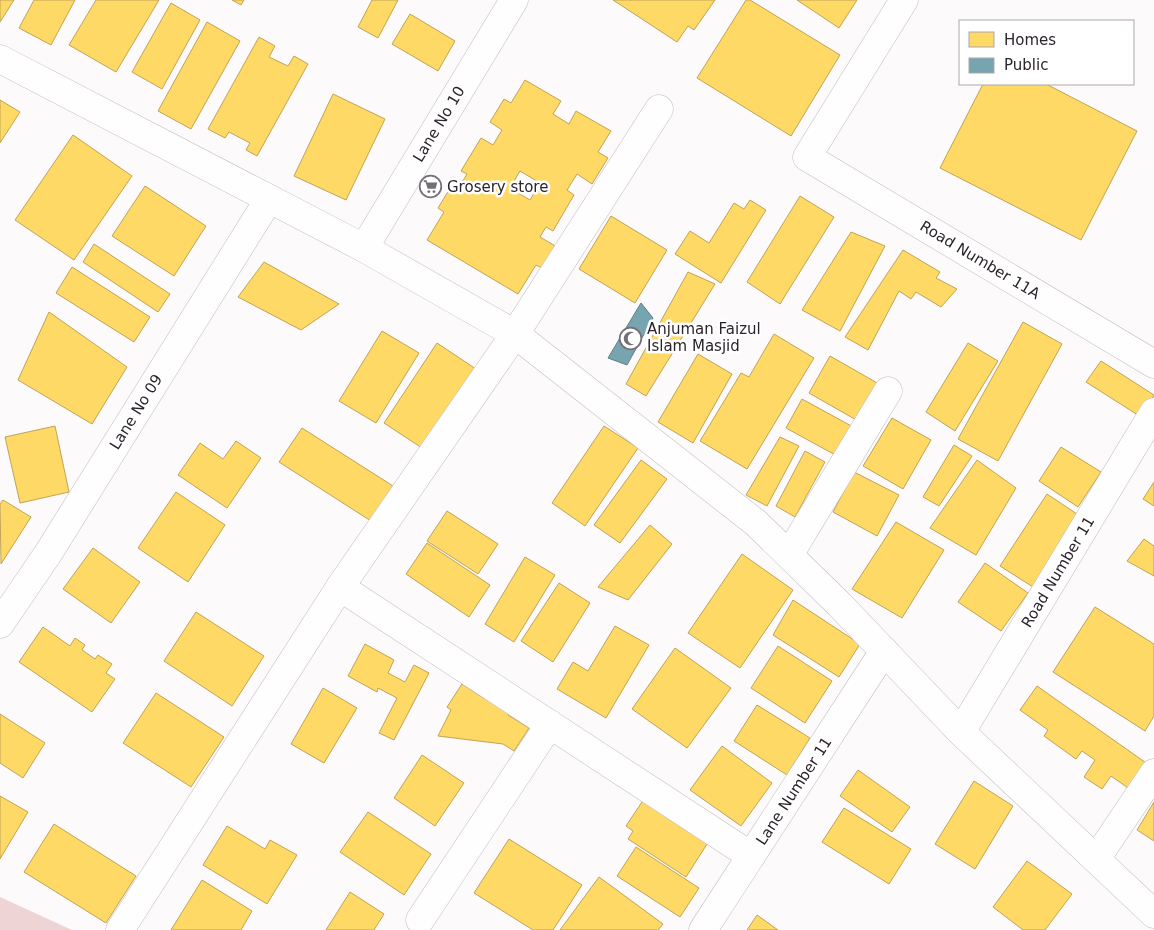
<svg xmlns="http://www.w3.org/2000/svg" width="1154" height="930" font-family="'DejaVu Sans',sans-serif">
<rect width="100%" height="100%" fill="#fdfafc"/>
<!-- forest -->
<path fill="#eed4d4" d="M0,897L72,930H0Z"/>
<!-- homes -->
<g fill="#ffd966" stroke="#c0a355" fill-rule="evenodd">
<path d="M0,0H14L0,22Z"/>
<path d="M34,0H75L51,45L19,28Z"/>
<path d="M96,0H159L116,72L69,45Z"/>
<path d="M232,0H244L241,5Z"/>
<path d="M372,0H398L378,38L358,27Z"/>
<path d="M613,0H715L694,30L688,26L677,42Z"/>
<path d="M746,0H750L840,55L791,136L697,78Z"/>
<path d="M797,0H857L839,28Z"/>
<path d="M171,3L200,20L162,89L132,72Z"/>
<path d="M410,14L455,41L438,71L392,44Z"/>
<path d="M207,22L240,41L191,129L158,111Z"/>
<path d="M259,37L275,46L269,57L288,66L294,56L308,64L257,156L246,150L250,143L229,132L225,138L208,129Z"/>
<path d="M525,80L561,101L553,114L569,124L576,111L611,131L598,152L608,158L592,184L577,174L567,190L574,195L553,231L546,227L540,237L557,247L544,269L536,265L518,294L427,240L444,212L438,208L452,185L458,189L467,174L461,171L481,138L493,145L502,130L490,122L504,99L511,103ZM520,171L540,183L530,200L510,188Z"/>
<path d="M983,84H1046L1137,131L1081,240L940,168Z"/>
<path d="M333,94L385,119L346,200L294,176Z"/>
<path d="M0,100L20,112L0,143Z"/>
<path d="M73,135L132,176L74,260L15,220Z"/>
<path d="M145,186L206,226L174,276L112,236Z"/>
<path d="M800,196L834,217L780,304L747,282Z"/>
<path d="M750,200L766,210L721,283L675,254L690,231L709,243L734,203L744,209Z"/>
<path d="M611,216L667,250L635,303L579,269Z"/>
<path d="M851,232L885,246L840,331L802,310Z"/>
<path d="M94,244L170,294L158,312L83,262Z"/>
<path d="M903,250L940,272L936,278L957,289L941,307L916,292L911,299L899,291L868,350L845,337Z"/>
<path d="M264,262L339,304L301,330L238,297Z"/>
<path d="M72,267L150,317L134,342L56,293Z"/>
<path d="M688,272L715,284L646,396L626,384Z"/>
<path d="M49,312L127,367L92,424L18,380Z"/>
<path d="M1023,322L1062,344L998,461L958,439Z"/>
<path d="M382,331L419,353L376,423L339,401Z"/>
<path d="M774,334L814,358L747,469L700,441L741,373L749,377Z"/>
<path d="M437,343L476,369L422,448L384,423Z"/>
<path d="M968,343L998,361L955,431L926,412Z"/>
<path d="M698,354L732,374L693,443L658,422Z"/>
<path d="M830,356L879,384L858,421L809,393Z"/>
<path d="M1101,361L1154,395L1141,417L1086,382Z"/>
<path d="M802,399L855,428L839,457L786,428Z"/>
<path d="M892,418L931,440L903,489L863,466Z"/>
<path d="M55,426L69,492L20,503L5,437Z"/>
<path d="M604,426L638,448L585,526L552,503Z"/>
<path d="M302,428L393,486L371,521L279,462Z"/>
<path d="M780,437L799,446L767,506L746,495Z"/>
<path d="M236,441L261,458L227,508L178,475L200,443L223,459Z"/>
<path d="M954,445L972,456L939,506L923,497Z"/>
<path d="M1061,447L1101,472L1078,507L1039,481Z"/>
<path d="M805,451L825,462L795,517L776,506Z"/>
<path d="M641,460L667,479L620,543L594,525Z"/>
<path d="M977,460L1016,488L976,555L930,528Z"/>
<path d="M854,472L899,495L877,536L833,512Z"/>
<path d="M1154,482V506L1143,499Z"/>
<path d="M176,492L225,525L188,582L138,548Z"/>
<path d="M1047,494L1080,516L1033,587L1000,566Z"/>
<path d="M3,500L31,517L1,564L0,504Z"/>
<path d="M447,511L498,544L478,574L427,541Z"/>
<path d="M896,522L944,550L902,618L852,589Z"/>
<path d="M650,525L672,544L628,600L598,587Z"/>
<path d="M1144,539L1154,546V576L1127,561Z"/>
<path d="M427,543L490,585L469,617L406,574Z"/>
<path d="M93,548L140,582L111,623L63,589Z"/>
<path d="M742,554L793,590L740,668L688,633Z"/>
<path d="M525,557L555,575L514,642L485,624Z"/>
<path d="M985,563L1028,593L1001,631L958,602Z"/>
<path d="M559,583L590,603L553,662L521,641Z"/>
<path d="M793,600L860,644L839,677L773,635Z"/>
<path d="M1095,607L1154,644V716L1145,731L1053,672Z"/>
<path d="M196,612L264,656L232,706L164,661Z"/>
<path d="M615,626L649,645L606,718L557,689L573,662L588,671Z"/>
<path d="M43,627L70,646L75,638L85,645L82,650L95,659L98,655L112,664L106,673L115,679L92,712L19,662Z"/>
<path d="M365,644L394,660L388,673L405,682L414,665L429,673L394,740L379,733L397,698L378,688L377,692L348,676Z"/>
<path d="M778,646L832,681L805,723L751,688Z"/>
<path d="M675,648L731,688L687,748L632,709Z"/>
<path d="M462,684L485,699L488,693L512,709L508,715L529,728L514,751L503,744L438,736L451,710L447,707Z"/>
<path d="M1037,686L1149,765L1131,790L1111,776L1102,789L1084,777L1095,760L1082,751L1076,759L1044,736L1048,730L1020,710Z"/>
<path d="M323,688L357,708L324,763L291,744Z"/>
<path d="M156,693L224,737L191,787L123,743Z"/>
<path d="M757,705L810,738L787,775L734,741Z"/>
<path d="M0,714L45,743L23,778L0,763Z"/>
<path d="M722,746L772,783L741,826L690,790Z"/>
<path d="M422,755L464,783L435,826L394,798Z"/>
<path d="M858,770L910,807L892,832L840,796Z"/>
<path d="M974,781L1013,806L975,869L935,844Z"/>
<path d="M0,796L28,812L0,859Z"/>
<path d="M644,799L709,841L686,877L628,839L633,831L626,826Z"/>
<path d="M1154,802V841L1137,830Z"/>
<path d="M844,808L911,849L889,884L822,842Z"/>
<path d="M368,812L431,854L404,895L340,852Z"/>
<path d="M54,824L136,876L106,923L24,872Z"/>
<path d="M227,826L265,849L270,840L297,855L267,904L203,865Z"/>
<path d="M509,839L582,885L553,930H533L474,893Z"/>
<path d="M636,847L699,888L680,917L617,876Z"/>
<path d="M1027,861L1072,894L1045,930H1023L993,907Z"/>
<path d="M599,877L663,924L658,930H560Z"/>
<path d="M202,880L252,911L241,930H171Z"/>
<path d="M350,892L384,914L374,930H326Z"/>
<path d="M757,915L778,930H747Z"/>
</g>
<!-- public -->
<path fill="#76a5af" stroke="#607e88" d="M641,303L653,318L627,365L608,358Z"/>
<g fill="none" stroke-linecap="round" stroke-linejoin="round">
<defs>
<g id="street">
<path d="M904,0L807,157L1154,364"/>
<path d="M0,59L364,248L515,334L756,523L840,605L961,732L1154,914"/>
<path d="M364,248L514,0"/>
<path d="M789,555L888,391"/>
<path d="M340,587L751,856"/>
<path d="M0,624L49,552L269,199"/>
<path d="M961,732L1154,412"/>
<path d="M1096,859L1154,773"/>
<path d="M420,920L550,724"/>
<path d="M120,930L340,587L515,334L659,109"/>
<path d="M703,930L884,651"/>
</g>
</defs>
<!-- street casing -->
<use href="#street" stroke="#c0bbbe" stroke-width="29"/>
<!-- street -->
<use href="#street" stroke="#fffeff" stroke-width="28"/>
</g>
<!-- icons -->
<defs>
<symbol id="supermarket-ring" viewBox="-11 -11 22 22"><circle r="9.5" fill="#fff" stroke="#756f75" stroke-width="1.5"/><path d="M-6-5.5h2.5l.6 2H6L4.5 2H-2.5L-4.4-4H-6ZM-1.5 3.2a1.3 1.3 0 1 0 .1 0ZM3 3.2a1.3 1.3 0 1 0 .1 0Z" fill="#756f75"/></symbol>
<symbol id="mosque-ring" viewBox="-11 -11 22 22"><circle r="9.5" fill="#fff" stroke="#756f75" stroke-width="1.5"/><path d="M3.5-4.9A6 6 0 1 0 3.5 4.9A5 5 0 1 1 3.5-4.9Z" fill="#756f75"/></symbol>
</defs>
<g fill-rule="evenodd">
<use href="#supermarket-ring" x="418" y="174" width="25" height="25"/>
<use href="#mosque-ring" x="618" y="326" width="25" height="25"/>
</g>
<g text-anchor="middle" stroke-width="5" stroke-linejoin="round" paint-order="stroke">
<!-- street labels -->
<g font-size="15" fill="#2c242c" stroke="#fff">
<text transform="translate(439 124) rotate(-59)" y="5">Lane No 10</text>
<text transform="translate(980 260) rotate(31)" y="5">Road Number 11A</text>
<text transform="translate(136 412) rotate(-58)" y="5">Lane No 09</text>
<text transform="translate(1058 572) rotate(-59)" y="5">Road Number 11</text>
<text transform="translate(794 791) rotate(-57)" y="5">Lane Number 11</text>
</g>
<!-- poi labels -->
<g font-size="15" fill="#2c242c" stroke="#fff" text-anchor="start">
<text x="447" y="192">Grosery store</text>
<text x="647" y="334">Anjuman Faizul<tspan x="647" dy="17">Islam Masjid</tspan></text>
</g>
</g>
<!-- legend -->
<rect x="959" y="20" width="175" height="65" fill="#ffffff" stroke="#aba7ab"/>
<rect x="969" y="32" width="25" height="15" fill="#ffd966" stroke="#aba7ab"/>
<text x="1004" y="45" font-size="15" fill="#2c242c">Homes</text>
<rect x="969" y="58" width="25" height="15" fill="#76a5af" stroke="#aba7ab"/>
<text x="1004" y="70" font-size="15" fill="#2c242c">Public</text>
</svg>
